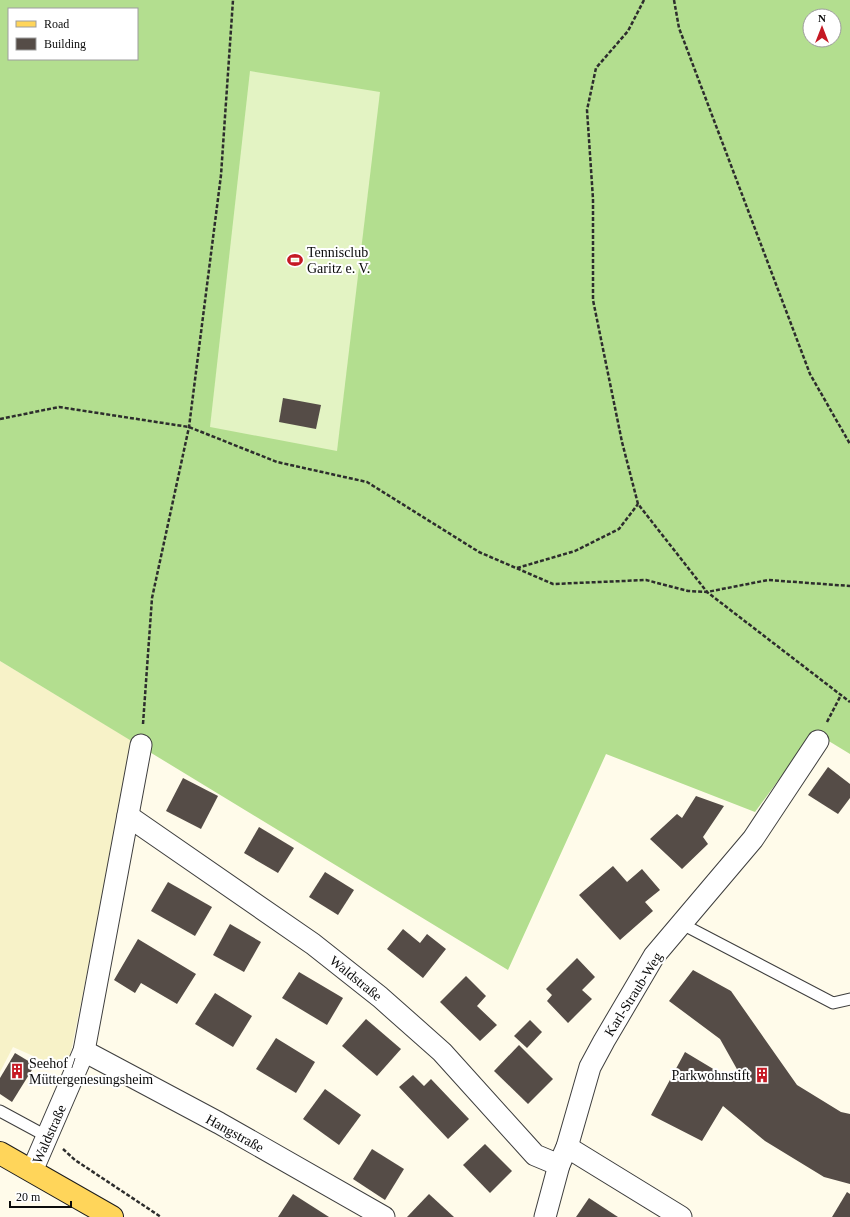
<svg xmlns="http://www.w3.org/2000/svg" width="850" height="1217" font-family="'Times New Roman',serif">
<rect width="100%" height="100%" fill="#fffbea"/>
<!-- farmland -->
<path fill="#f7f2c8" d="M0,661L134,742L67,1071L13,1047L0,1072Z"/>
<!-- forest -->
<path fill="#b3de8f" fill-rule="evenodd" d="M0,0H850V754L814,732L755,812L606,754L508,970L0,661ZM9,9H137V59H9ZM810,16H834V40H810Z"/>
<!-- pitch -->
<path fill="#e3f3c3" d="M250,71L380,92L337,451L210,427Z"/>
<!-- building -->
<g fill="#554c47">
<path d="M283,398L321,405L316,429L279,422Z"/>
<path d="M828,767L850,784V798L838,814L808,795Z"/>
<path d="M183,778L218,796L201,829L166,811Z"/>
<path d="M696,796L724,806L703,837L708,844L682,869L650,839L677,814L682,818Z"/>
<path d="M259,827L294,848L278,873L244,853Z"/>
<path d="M613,866L627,882L642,869L660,890L645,902L653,911L620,940L579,895Z"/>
<path d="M325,872L354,890L338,915L309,897Z"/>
<path d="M168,882L212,907L195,936L151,911Z"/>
<path d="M230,924L261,942L244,972L213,955Z"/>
<path d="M403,929L420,943L427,934L446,949L423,978L387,949Z"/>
<path d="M138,939L196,974L177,1004L141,983L135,993L114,980Z"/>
<path d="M577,958L595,977L582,990L592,999L568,1023L547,1001L552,995L546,989Z"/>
<path d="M693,970L731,991L797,1085L841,1112L850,1114V1184L824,1177L765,1141L723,1106L702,1141L651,1115L685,1052L730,1079L738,1071L720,1039L669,1001Z"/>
<path d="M299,972L343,998L327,1025L282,998Z"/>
<path d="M466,976L486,996L477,1006L497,1025L480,1041L440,1002Z"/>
<path d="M215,993L252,1016L233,1047L195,1024Z"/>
<path d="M366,1019L401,1049L377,1076L342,1046Z"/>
<path d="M530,1020L542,1032L527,1048L514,1036Z"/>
<path d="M276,1038L315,1062L296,1093L256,1069Z"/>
<path d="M519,1045L553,1079L528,1104L494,1071Z"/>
<path d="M15,1053L35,1065L12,1102L0,1094V1078Z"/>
<path d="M413,1075L424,1086L431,1079L469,1119L448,1139L399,1087Z"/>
<path d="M325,1089L361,1115L339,1145L303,1119Z"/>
<path d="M485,1144L512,1171L490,1193L463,1165Z"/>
<path d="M372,1149L404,1169L385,1200L353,1179Z"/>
<path d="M847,1192L850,1194V1217H832Z"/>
<path d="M293,1194L329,1217H278Z"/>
<path d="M429,1194L454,1217H407Z"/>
<path d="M589,1198L618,1217H576Z"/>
</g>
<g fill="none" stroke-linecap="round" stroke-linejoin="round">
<defs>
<g id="lane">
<path d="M682,924L833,1003L850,999"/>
<path d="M0,1111L48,1137"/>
</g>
<g id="street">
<path d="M128,816L313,944L380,997L442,1052L535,1155L559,1165"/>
<path d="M84,1051L219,1123L384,1217"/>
<path d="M567,1147L681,1217"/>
<path d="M32,1171L84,1051L141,745"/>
<path d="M545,1217L559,1165L567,1147L590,1067L604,1041L654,956L753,839L818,741"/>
</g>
<path id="primary" d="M0,1153L112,1217"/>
</defs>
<!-- lane casing -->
<use href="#lane" stroke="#3e3e3e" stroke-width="13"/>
<!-- street casing -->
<use href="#street" stroke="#3e3e3e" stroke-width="23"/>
<!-- primary casing -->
<use href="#primary" stroke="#1c1c1c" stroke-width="24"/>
<!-- path -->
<g stroke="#2d2d2d" stroke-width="2.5" stroke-dasharray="4 2" stroke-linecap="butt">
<path d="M644,0L628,31L596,68L587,110L593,199V300L622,442L638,504L707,592L850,702"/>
<path d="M674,0L679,28L810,374L850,444"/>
<path d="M0,419L59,407L189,427L277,462L367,482L479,552L553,584L646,580L688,591L707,592L768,580L850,586"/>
<path d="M517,568L575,551L619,529L638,504"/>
<path d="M827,722L841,695"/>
<path d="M143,724L152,598L189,427L221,175L233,0"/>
<path d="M63,1149L75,1160L161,1217"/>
</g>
<!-- lane -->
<use href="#lane" stroke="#fff" stroke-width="11"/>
<!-- street -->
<use href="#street" stroke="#fff" stroke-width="21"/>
<!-- primary -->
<use href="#primary" stroke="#ffd55a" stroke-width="22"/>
</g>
<!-- icons -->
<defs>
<symbol id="stadium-bare" viewBox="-9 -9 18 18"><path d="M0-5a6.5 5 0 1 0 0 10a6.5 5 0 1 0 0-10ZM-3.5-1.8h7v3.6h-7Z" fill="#c51924" stroke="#fff" stroke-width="2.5" paint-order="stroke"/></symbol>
<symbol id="building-bare" viewBox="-9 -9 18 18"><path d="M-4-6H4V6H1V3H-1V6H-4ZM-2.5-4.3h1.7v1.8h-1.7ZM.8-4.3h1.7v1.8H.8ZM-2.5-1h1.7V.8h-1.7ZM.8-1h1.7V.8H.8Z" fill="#c51924" stroke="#fff" stroke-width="2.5" paint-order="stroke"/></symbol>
</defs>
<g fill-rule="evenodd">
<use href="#stadium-bare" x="284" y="249" width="22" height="22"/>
<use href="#building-bare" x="6" y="1060" width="22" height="22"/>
<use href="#building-bare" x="751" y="1064" width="22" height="22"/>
</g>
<g text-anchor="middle" stroke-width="4" stroke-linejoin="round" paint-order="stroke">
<!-- poi labels -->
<g font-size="14" fill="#0b0b0b" stroke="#fff" text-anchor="start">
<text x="307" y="257">Tennisclub<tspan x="307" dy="16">Garitz e. V.</tspan></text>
<text x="29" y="1068">Seehof /<tspan x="29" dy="16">Müttergenesungsheim</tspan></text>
<text x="750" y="1080" text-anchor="end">Parkwohnstift</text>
</g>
<!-- street labels -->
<g font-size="14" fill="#0b0b0b" stroke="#fff">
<text transform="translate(356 978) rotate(39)" y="5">Waldstraße</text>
<text transform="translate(633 994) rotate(-58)" y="5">Karl-Straub-Weg</text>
<text transform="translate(235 1133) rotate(29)" y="5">Hangstraße</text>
<text transform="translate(49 1134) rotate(-66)" y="5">Waldstraße</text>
</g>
</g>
<!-- legend -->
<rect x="8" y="8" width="130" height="52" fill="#ffffff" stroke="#9d9d9d"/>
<rect x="16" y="21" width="20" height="6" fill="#ffd55a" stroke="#9d9d9d"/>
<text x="44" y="28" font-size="12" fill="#0b0b0b">Road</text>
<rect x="16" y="38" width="20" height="12" fill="#554c47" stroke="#9d9d9d"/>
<text x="44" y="48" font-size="12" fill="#0b0b0b">Building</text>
<!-- north arrow -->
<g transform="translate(822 28)"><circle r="19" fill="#ffffff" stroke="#9d9d9d"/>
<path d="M0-3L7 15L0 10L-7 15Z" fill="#c51924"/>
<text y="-6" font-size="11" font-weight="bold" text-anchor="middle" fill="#0b0b0b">N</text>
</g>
<!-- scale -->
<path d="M10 1201v6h61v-6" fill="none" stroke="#0b0b0b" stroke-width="2"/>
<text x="16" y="1201" font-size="12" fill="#0b0b0b" stroke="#ffffff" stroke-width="3" paint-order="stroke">20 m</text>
</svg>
